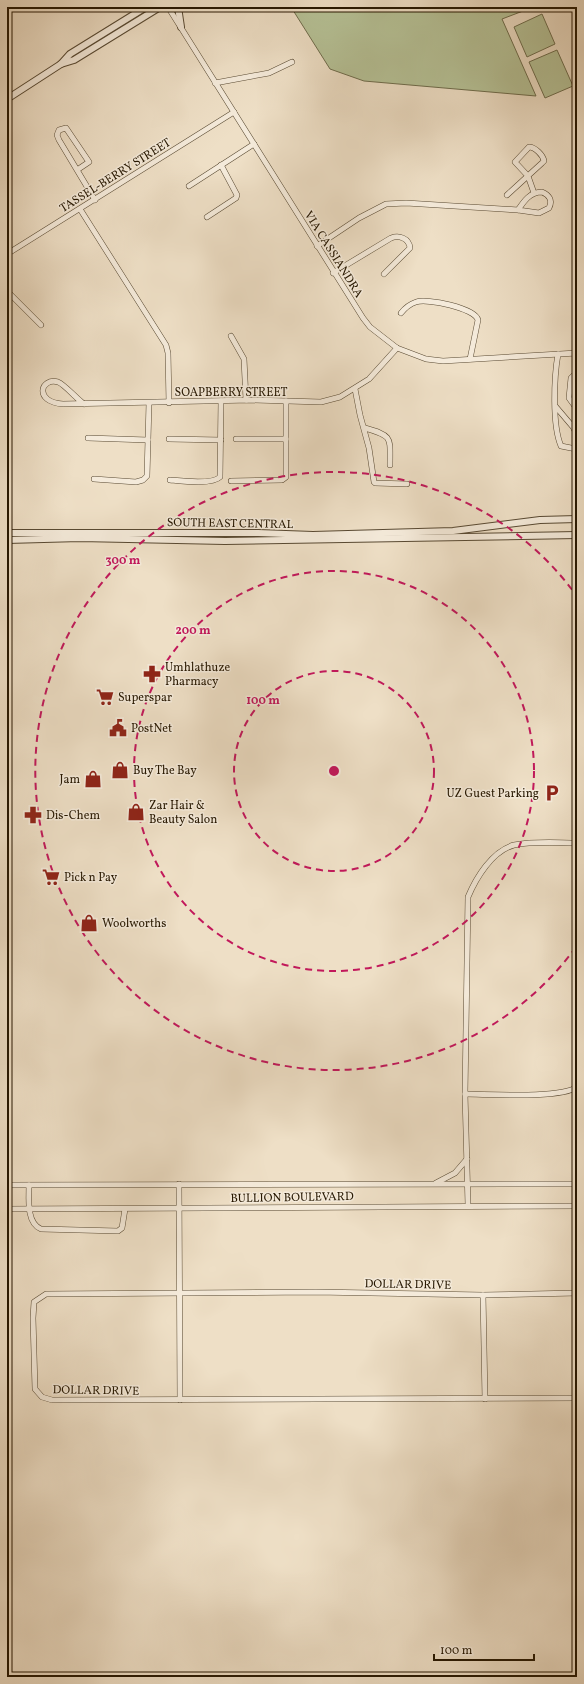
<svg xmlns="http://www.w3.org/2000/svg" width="584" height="1684" font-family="Vollkorn,serif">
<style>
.green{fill:#b6c297;stroke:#6e6c4c}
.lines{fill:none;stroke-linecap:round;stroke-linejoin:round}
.minor-casing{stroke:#584932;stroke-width:6}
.tertiary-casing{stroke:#584932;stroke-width:8}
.minor{stroke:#f4eada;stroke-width:5}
.tertiary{stroke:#f4eada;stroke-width:6}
.ring{fill:none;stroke:#c2185b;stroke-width:2;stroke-dasharray:7 5}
.labels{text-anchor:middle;stroke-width:3;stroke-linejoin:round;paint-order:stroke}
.street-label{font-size:12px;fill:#261701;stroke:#f4eada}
.poi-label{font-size:12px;fill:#261701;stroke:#f4eada;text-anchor:start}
.centre{fill:#c2185b;stroke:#f4eada;stroke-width:2}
.ring-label{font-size:12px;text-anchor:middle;font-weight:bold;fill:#c2185b;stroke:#f4eada;stroke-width:3;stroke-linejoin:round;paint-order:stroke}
</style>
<rect width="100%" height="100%" fill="#eedfc6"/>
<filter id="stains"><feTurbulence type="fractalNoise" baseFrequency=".005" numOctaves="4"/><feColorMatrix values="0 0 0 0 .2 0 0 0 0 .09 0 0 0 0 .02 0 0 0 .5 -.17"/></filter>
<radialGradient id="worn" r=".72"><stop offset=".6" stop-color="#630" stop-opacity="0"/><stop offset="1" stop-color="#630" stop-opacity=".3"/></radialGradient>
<g class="green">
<path d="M291 7H521L523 11 502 19 536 96 364 81 330 69Z"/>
<path d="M542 14 555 44 527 57 514 27Z"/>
<path d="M557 50 573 86 545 98 529 62Z"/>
</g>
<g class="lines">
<g class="minor-casing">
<g id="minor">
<path d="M168 7 363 318 370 327 397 348 426 359 443 361 577 353"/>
<path d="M215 83 269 73 292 62"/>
<path d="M77 170 89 162 66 128 59 130 57 135 59 140 95 200"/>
<path d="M189 186 254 144"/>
<path d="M507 195 542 163 544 161C543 155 535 147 529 147L515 162 528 176 534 193"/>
<path d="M80 209 166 345 168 353 169 403"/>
<path d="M207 217 236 198 237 195 221 165"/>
<path d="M317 246 359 218 386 204 406 203 518 210 539 213 549 208C553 200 549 195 542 192 530 192 524 201 518 210"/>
<path d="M7 254 234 112"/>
<path d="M333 273 391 238C399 235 409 238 410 248L384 274"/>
<path d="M7 291 41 325"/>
<path d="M401 313C405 308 410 304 416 302 427 298 475 308 478 320L470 359"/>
<path d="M231 336 244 359 246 400"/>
<path d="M558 354C554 377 552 425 561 446L576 449 577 440"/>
<path d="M577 372 571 378 569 398 577 409"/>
<path d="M355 389 360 415 369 448 374 482 375 483 407 484"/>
<path d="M84 404C77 399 64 384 58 382 41 377 33 402 63 404L251 400 321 402 340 397 369 379 397 348"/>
<path d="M556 407 573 427 577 435"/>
<path d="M365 428C393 436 390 437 390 465"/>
<path d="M88 438 148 440"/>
<path d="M169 439 221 440"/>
<path d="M236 439H286"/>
<path d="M94 479 136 482 143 480 147 476 149 403"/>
<path d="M170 480C181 481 212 485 220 477L221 401"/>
<path d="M231 481 282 480 286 477V401"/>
<path d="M465 1094C488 1094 560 1099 577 1087"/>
<path d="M436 1183 455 1173 467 1159"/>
<path d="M179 1184 180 1400"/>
<path d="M7 1185 577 1184"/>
<path d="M29 1185C29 1198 26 1223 41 1229L118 1231 122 1228 125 1209"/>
<path d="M468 1205 465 1094 468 897C476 878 492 851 514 845 534 841 557 843 577 843"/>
<path d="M7 1209 577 1206"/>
<path d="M577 1293 483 1295 316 1292 46 1294 34 1302 33 1318 35 1389 42 1397 52 1400 577 1398"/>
<path d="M483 1295 485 1399"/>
</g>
</g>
<g class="tertiary-casing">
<g id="tertiary">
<path d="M178 7 181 27"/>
<path d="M61 64 74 60 160 7"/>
<path d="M7 99 61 64 70 54 146 7"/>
<path d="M7 533H258L313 535 453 531 540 520 577 519"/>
<path d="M7 540 80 538 225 541 577 535"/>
</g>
</g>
<use href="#minor" class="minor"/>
<use href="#tertiary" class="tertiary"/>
</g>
<g class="ring">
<circle cx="334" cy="771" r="100"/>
<circle cx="334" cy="771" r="200"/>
<path d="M576 947A299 299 0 1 1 576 595"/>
</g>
<defs>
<g id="pharmacy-bare" transform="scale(1.38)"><path d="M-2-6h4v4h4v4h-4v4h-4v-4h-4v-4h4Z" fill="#8f2418" stroke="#f4eada" stroke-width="2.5" paint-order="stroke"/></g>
<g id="supermarket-bare" transform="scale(1.38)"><path d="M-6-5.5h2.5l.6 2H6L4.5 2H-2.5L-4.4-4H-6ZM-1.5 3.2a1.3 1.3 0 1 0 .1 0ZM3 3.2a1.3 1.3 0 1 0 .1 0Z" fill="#8f2418" stroke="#f4eada" stroke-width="2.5" paint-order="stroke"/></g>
<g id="civic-bare" transform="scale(1.38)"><path d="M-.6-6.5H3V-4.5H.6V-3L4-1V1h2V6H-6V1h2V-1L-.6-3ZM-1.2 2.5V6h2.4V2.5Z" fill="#8f2418" stroke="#f4eada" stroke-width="2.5" paint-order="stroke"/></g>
<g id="shop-bare" transform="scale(1.38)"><path d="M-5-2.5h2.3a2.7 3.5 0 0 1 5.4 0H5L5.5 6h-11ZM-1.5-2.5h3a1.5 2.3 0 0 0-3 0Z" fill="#8f2418" stroke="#f4eada" stroke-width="2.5" paint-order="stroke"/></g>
<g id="parking-bare" transform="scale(1.38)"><path d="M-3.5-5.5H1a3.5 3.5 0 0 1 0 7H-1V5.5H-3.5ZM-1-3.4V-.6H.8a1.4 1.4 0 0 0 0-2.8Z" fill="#8f2418" stroke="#f4eada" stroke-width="2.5" paint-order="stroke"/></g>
</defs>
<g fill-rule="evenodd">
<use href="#pharmacy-bare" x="152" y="674"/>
<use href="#supermarket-bare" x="105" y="697"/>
<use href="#civic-bare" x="118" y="728"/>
<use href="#shop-bare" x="120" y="770"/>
<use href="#shop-bare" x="93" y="779"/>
<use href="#parking-bare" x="552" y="793"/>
<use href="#shop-bare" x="136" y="812"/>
<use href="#pharmacy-bare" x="33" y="815"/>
<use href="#supermarket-bare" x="51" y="877"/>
<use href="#shop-bare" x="89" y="923"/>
</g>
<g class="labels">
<g class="street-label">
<text transform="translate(115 175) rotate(-32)" y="4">TASSEL-BERRY STREET</text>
<text transform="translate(334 254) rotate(58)" y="4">VIA CASSIANDRA</text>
<text x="231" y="396">SOAPBERRY STREET</text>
<text transform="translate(230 523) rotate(1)" y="4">SOUTH EAST CENTRAL</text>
<text transform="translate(292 1197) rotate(-1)" y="4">BULLION BOULEVARD</text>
<text transform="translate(408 1284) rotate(1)" y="4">DOLLAR DRIVE</text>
<text transform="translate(96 1390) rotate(1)" y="4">DOLLAR DRIVE</text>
</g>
<g class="poi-label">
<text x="165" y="671">Umhlathuze<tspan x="165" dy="14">Pharmacy</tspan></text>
<text x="118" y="701">Superspar</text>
<text x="131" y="732">PostNet</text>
<text x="133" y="774">Buy The Bay</text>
<text x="80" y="783" text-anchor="end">Jam</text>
<text x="539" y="797" text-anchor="end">UZ Guest Parking</text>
<text x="149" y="809">Zar Hair &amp;<tspan x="149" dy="14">Beauty Salon</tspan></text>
<text x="46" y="819">Dis-Chem</text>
<text x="64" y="881">Pick n Pay</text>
<text x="102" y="927">Woolworths</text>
</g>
</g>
<circle cx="334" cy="771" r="6" class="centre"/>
<g class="ring-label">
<text x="123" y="564">300 m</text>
<text x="193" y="634">200 m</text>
<text x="263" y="704">100 m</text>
</g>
<rect width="584" height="1684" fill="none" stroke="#eedfc6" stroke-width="24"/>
<rect x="8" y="8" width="568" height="1668" fill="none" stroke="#261701" stroke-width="2"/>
<rect x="12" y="12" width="560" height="1660" fill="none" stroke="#261701"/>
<path d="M434 1654v6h100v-6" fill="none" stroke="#261701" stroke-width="2"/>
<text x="440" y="1654" font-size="12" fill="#261701" stroke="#f4eada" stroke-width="3" paint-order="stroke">100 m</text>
<rect width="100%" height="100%" filter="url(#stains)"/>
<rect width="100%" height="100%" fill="url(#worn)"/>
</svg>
